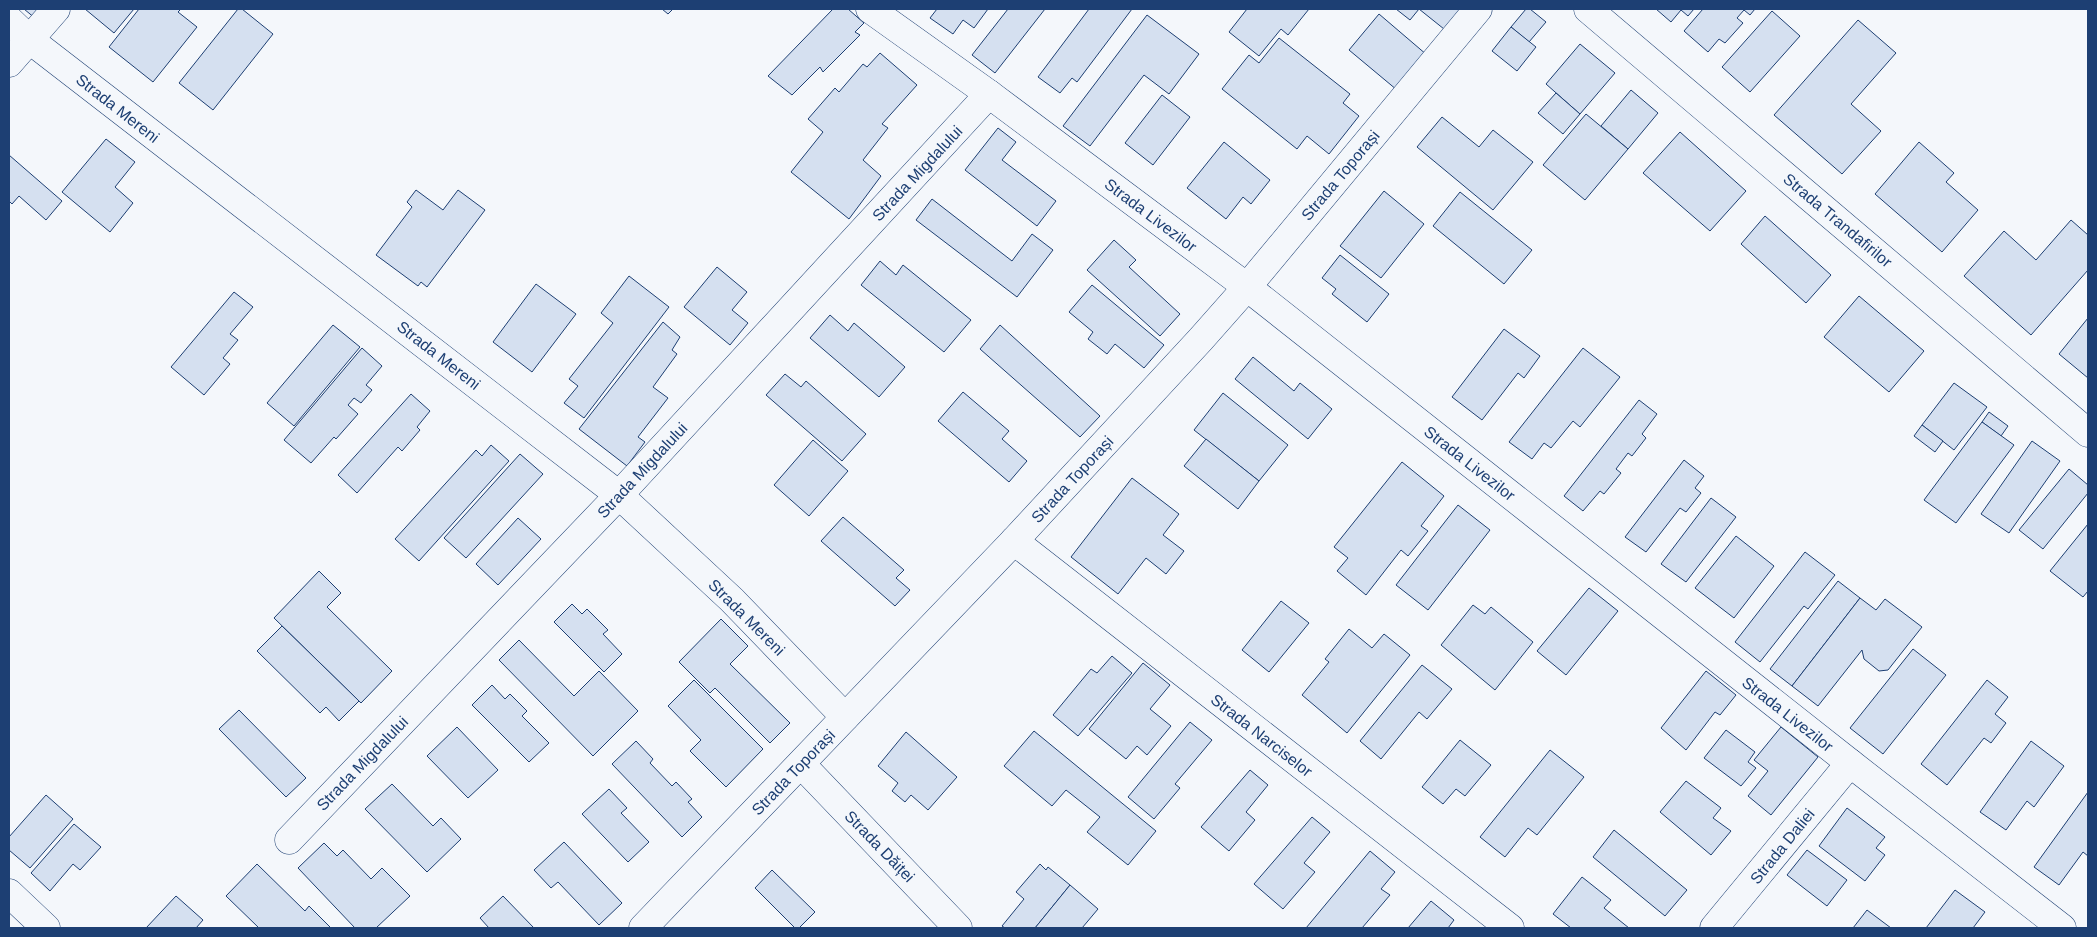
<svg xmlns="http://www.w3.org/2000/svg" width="2097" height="937" font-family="Arial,sans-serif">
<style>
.building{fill:#d5e0f0;stroke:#1d3f73}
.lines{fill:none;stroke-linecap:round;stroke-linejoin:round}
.street-casing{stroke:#1d3f73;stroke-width:29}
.street{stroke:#f4f7fb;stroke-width:28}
.labels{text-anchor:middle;stroke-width:4;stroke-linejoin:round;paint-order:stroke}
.street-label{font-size:16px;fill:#1d3f73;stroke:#f4f7fb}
</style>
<rect width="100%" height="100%" fill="#f4f7fb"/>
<g class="building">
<path d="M24 9H45L36 19Z"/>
<path d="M85 9H134L114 33Z"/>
<path d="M139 9H181L178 12 197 27 153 82 109 47Z"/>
<path d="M238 9H242L273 34 213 110 179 83Z"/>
<path d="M662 9H673L668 14Z"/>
<path d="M833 9H848L864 23 855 32 860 35 823 72 820 67 792 95 768 76Z"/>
<path d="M937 9H988L974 28 963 20 953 34 930 18Z"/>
<path d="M1008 9H1045L995 73 972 55Z"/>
<path d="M1089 9H1132L1077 82 1072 78 1060 93 1038 77Z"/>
<path d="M1247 9H1309L1288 35 1281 29 1259 56 1229 32Z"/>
<path d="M1396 9H1461L1444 29 1419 9 1410 20Z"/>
<path d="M1526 9H1530L1546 22 1529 42 1511 27Z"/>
<path d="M1656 9H1694L1688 16 1681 10 1671 22Z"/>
<path d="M1703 9H1755L1750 15 1744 10 1737 18 1743 23 1725 43 1719 39 1708 52 1684 31Z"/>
<path d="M1772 11 1800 36 1750 92 1722 67Z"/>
<path d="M1379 14 1427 55 1397 90 1349 50Z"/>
<path d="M1147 15 1199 54 1169 94 1144 75 1090 146 1063 126Z"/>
<path d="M1858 20 1896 53 1851 104 1881 131 1842 174 1774 115Z"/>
<path d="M1511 27 1536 47 1517 71 1492 51Z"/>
<path d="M1279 38 1350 94 1343 103 1359 116 1329 154 1307 136 1297 149 1222 89 1249 55 1259 63Z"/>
<path d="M1580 44 1615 73 1580 114 1546 84Z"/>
<path d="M880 53 917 85 882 124 888 128 863 160 881 176 849 219 791 172 823 132 808 119 835 88 839 92 863 64 867 67Z"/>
<path d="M1631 90 1658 113 1628 149 1601 126Z"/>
<path d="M1556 93 1580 114 1563 134 1538 113Z"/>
<path d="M1162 95 1190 117 1153 165 1125 143Z"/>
<path d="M1586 114 1628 149 1585 200 1543 165Z"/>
<path d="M1442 117 1479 147 1493 130 1533 162 1493 210 1417 147Z"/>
<path d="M998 128 1016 142 1002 160 1056 201 1037 226 965 170Z"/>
<path d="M1680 132 1746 191 1710 231 1643 173Z"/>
<path d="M106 139 135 162 115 187 133 203 110 232 62 192Z"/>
<path d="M1224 142 1270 180 1251 204 1243 197 1226 219 1187 188Z"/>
<path d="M1919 142 1954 173 1946 182 1978 210 1942 252 1875 194Z"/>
<path d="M9 155 62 201 46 220 19 196 12 204 9 201Z"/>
<path d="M416 190 443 210 458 190 485 210 427 287 421 282 418 286 376 255 412 207 407 202Z"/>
<path d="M1384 191 1424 224 1381 278 1340 246Z"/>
<path d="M1460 192 1532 250 1504 284 1433 226Z"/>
<path d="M932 199 1012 261 1032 234 1053 250 1017 297 916 220Z"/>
<path d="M1765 216 1831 275 1806 303 1741 244Z"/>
<path d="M2071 220 2088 235V270L2031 335 1964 276 2004 231 2036 260Z"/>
<path d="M1114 240 1136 260 1129 267 1180 314 1160 336 1087 270Z"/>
<path d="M1340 255 1389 294 1367 322 1332 294 1336 289 1322 278Z"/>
<path d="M880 261 896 275 903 265 971 320 944 352 861 285Z"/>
<path d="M717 267 747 292 732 310 748 323 730 345 684 307Z"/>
<path d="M629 276 669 307 584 418 564 403 578 386 569 379 613 323 601 313Z"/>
<path d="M536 284 576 314 532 372 493 342Z"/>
<path d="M1092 285 1164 345 1144 368 1115 344 1107 354 1088 339 1093 332 1069 312Z"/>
<path d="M234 292 253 307 230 334 238 340 223 358 230 364 204 395 171 367Z"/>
<path d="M1859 296 1924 351 1889 392 1824 337Z"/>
<path d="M830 315 848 331 854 323 905 367 879 397 810 338Z"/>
<path d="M2088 318V378L2059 354Z"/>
<path d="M663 322 680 337 672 350 677 354 653 387 668 398 638 437 645 442 627 466 579 429Z"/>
<path d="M333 325 360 347 294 426 267 403Z"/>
<path d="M1000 325 1100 416 1080 437 980 349Z"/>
<path d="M1504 329 1540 356 1524 378 1518 373 1482 420 1452 397Z"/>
<path d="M362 348 382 366 366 385 372 390 361 403 354 398 348 405 358 414 336 439 334 437 311 463 284 440Z"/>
<path d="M1583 348 1620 377 1580 427 1573 421 1551 448 1544 443 1532 459 1509 442Z"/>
<path d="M1253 357 1294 391 1300 383 1332 409 1308 439 1235 379Z"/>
<path d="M785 374 801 387 806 381 866 434 842 461 766 395Z"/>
<path d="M1954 383 1987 407 1954 450 1922 425Z"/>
<path d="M963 392 1009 431 1002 439 1027 461 1009 482 938 421Z"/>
<path d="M1223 393 1288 445 1259 481 1194 430Z"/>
<path d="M411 394 430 411 417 427 420 430 402 451 398 447 357 493 338 475Z"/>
<path d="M1639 400 1657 414 1642 434 1646 438 1632 456 1628 453 1616 469 1621 473 1604 494 1600 491 1583 511 1564 496Z"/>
<path d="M1989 412 2008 426 2001 436 1982 422Z"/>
<path d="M1982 422 2014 445 1956 523 1924 500Z"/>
<path d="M1922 425 1943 441 1935 452 1914 436Z"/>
<path d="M1206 439 1259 481 1238 509 1184 466Z"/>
<path d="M813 440 848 471 809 516 774 485Z"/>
<path d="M2032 441 2060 461 2009 533 1981 514Z"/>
<path d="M491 445 509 461 419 561 395 539 476 450 482 456Z"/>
<path d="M520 454 543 474 466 558 444 538Z"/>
<path d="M1684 460 1704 476 1695 488 1701 493 1686 512 1680 508 1646 552 1625 537Z"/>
<path d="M1402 462 1444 496 1421 526 1428 531 1408 556 1401 550 1366 595 1337 571 1348 558 1334 547Z"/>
<path d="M2069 469 2088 485V493L2043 549 2019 530Z"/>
<path d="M1132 478 1179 514 1163 535 1184 551 1166 574 1146 558 1118 594 1071 557Z"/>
<path d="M1711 498 1736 517 1686 582 1661 564Z"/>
<path d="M1458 505 1490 530 1428 610 1396 585Z"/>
<path d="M843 517 904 570 896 578 910 590 895 606 821 541Z"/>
<path d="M518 518 541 539 498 585 476 564Z"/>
<path d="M2088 524V591L2083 597 2050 571Z"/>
<path d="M1736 536 1774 566 1734 618 1695 588Z"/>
<path d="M1805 552 1835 575 1808 609 1804 606 1760 662 1735 642Z"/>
<path d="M319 571 341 593 327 607 392 671 361 703 274 618Z"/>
<path d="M1838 581 1860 598 1792 686 1770 669Z"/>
<path d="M1589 588 1618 611 1566 675 1537 651Z"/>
<path d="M1860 598 1876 610 1885 599 1922 627 1888 670 1879 671 1864 659 1862 650 1818 706 1792 686Z"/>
<path d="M1281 601 1309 623 1269 672 1242 650Z"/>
<path d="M572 604 582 614 587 609 608 630 603 634 622 654 604 672 554 622Z"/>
<path d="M1473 605 1485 614 1491 607 1533 642 1495 690 1441 645Z"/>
<path d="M721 619 748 646 730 664 790 723 770 743 715 688 710 693 679 662Z"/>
<path d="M282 626 359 701 339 721 326 707 320 713 257 651Z"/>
<path d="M1349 629 1372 648 1384 634 1410 655 1347 733 1302 695 1329 662 1325 659Z"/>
<path d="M519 640 574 696 599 671 638 711 593 756 499 660Z"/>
<path d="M1913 649 1946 675 1883 754 1850 728Z"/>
<path d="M1112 656 1132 673 1078 736 1053 715 1091 669 1097 673Z"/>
<path d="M1143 663 1170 685 1150 709 1171 726 1147 755 1137 746 1126 759 1089 729Z"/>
<path d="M1422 665 1452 689 1427 719 1419 712 1381 759 1360 741Z"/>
<path d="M1706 671 1736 695 1720 715 1715 712 1686 750 1661 728Z"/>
<path d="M694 680 763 749 726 787 690 751 701 740 668 706Z"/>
<path d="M1987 680 2008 697 1995 714 2006 723 1991 743 1984 738 1947 785 1921 764Z"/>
<path d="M492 685 505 699 510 694 527 711 522 716 549 743 529 762 472 705Z"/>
<path d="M239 710 306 778 286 797 219 729Z"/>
<path d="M1190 722 1212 740 1175 784 1180 788 1154 819 1128 797Z"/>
<path d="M457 727 498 770 468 798 427 756Z"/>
<path d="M1781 727 1818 757 1771 815 1748 796 1768 771 1754 760Z"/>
<path d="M1726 730 1755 752 1748 762 1756 768 1741 786 1704 758Z"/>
<path d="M1034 731 1156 831 1128 865 1087 832 1100 817 1066 790 1052 806 1004 766Z"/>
<path d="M906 732 957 777 928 810 911 795 905 802 892 791 898 783 878 766Z"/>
<path d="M1460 740 1491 765 1465 796 1456 789 1443 804 1422 787Z"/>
<path d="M636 741 653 759 650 763 672 786 676 782 692 799 688 802 702 817 682 837 612 764Z"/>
<path d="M2031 741 2064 766 2034 807 2027 801 2006 830 1980 812Z"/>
<path d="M1550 750 1584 777 1537 835 1528 828 1505 857 1480 837Z"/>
<path d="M1250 770 1268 785 1246 812 1255 820 1229 851 1201 827Z"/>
<path d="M1686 781 1721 808 1713 818 1731 831 1711 855 1660 812Z"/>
<path d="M392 784 433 826 441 818 461 839 427 872 365 809Z"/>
<path d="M609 789 627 808 621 813 649 842 628 862 582 814Z"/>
<path d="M2088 792V856L2083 852 2059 885 2034 867Z"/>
<path d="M46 795 73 819 30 868 9 850V837Z"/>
<path d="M1847 808 1885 837 1876 848 1885 855 1865 881 1819 846Z"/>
<path d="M1312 817 1330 832 1304 863 1315 872 1283 909 1254 884Z"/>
<path d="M74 824 101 847 80 870 73 864 50 891 31 873Z"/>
<path d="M1614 830 1687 890 1665 916 1593 857Z"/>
<path d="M564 842 622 903 599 925 558 882 551 888 534 870Z"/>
<path d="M324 843 337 856 343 850 371 879 382 868 410 896 376 928H355L298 868Z"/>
<path d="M1807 850 1847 880 1827 906 1787 875Z"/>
<path d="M1370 851 1395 872 1381 889 1390 895 1362 928H1306Z"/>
<path d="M257 864 305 911 309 906 331 928H259L226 896Z"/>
<path d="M1040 864 1046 870 1048 867 1070 885 1035 928H1005L1002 926 1024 899 1016 892Z"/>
<path d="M772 870 815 912 799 928H795L755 888Z"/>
<path d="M1582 877 1611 900 1604 908 1629 928H1571L1553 914Z"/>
<path d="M1070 885 1098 909 1082 928H1035Z"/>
<path d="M1955 890 1985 912 1973 928H1926Z"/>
<path d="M176 896 203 920 196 928H146Z"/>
<path d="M503 896 534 928H489L480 918Z"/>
<path d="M1431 901 1454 920 1448 928H1408Z"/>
<path d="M1867 910 1891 928H1853Z"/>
</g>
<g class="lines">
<g class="street-casing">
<g id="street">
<path d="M870 9 989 94 1247 287 1850 763 2062 928"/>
<path d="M1588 9 2088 433"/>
<path d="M9 20 30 40 619 495 732 600 845 717"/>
<path d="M9 63 56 9"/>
<path d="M1014 541 1510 928"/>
<path d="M801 764 958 928"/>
<path d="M289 840 619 495 989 94"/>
<path d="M9 893 46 928"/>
<path d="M643 928 1014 541 1201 339 1247 287 1478 9"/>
<path d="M1714 928 1850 763"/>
</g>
</g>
<use href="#street" class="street"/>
</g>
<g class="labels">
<g class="street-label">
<text transform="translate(118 108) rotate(38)" y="6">Strada Mereni</text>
<text transform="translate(917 173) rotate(-47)" y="6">Strada Migdalului</text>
<text transform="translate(1340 175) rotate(-50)" y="6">Strada Toporași</text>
<text transform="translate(1151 215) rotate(37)" y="6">Strada Livezilor</text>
<text transform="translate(1838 220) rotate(40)" y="6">Strada Trandafirilor</text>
<text transform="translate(439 355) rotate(38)" y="6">Strada Mereni</text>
<text transform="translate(1470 463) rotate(38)" y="6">Strada Livezilor</text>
<text transform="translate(642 470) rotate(-47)" y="6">Strada Migdalului</text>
<text transform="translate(1072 479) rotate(-47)" y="6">Strada Toporași</text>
<text transform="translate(747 617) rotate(45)" y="6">Strada Mereni</text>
<text transform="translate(1788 714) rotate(38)" y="6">Strada Livezilor</text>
<text transform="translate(1262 735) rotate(38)" y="6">Strada Narciselor</text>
<text transform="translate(362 763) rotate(-46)" y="6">Strada Migdalului</text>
<text transform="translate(793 772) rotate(-46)" y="6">Strada Toporași</text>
<text transform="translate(880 846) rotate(46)" y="6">Strada Dăiței</text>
<text transform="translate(1782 846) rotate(-51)" y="6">Strada Daliei</text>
</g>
</g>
<rect width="2097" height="937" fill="none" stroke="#1d3f73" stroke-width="20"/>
</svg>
